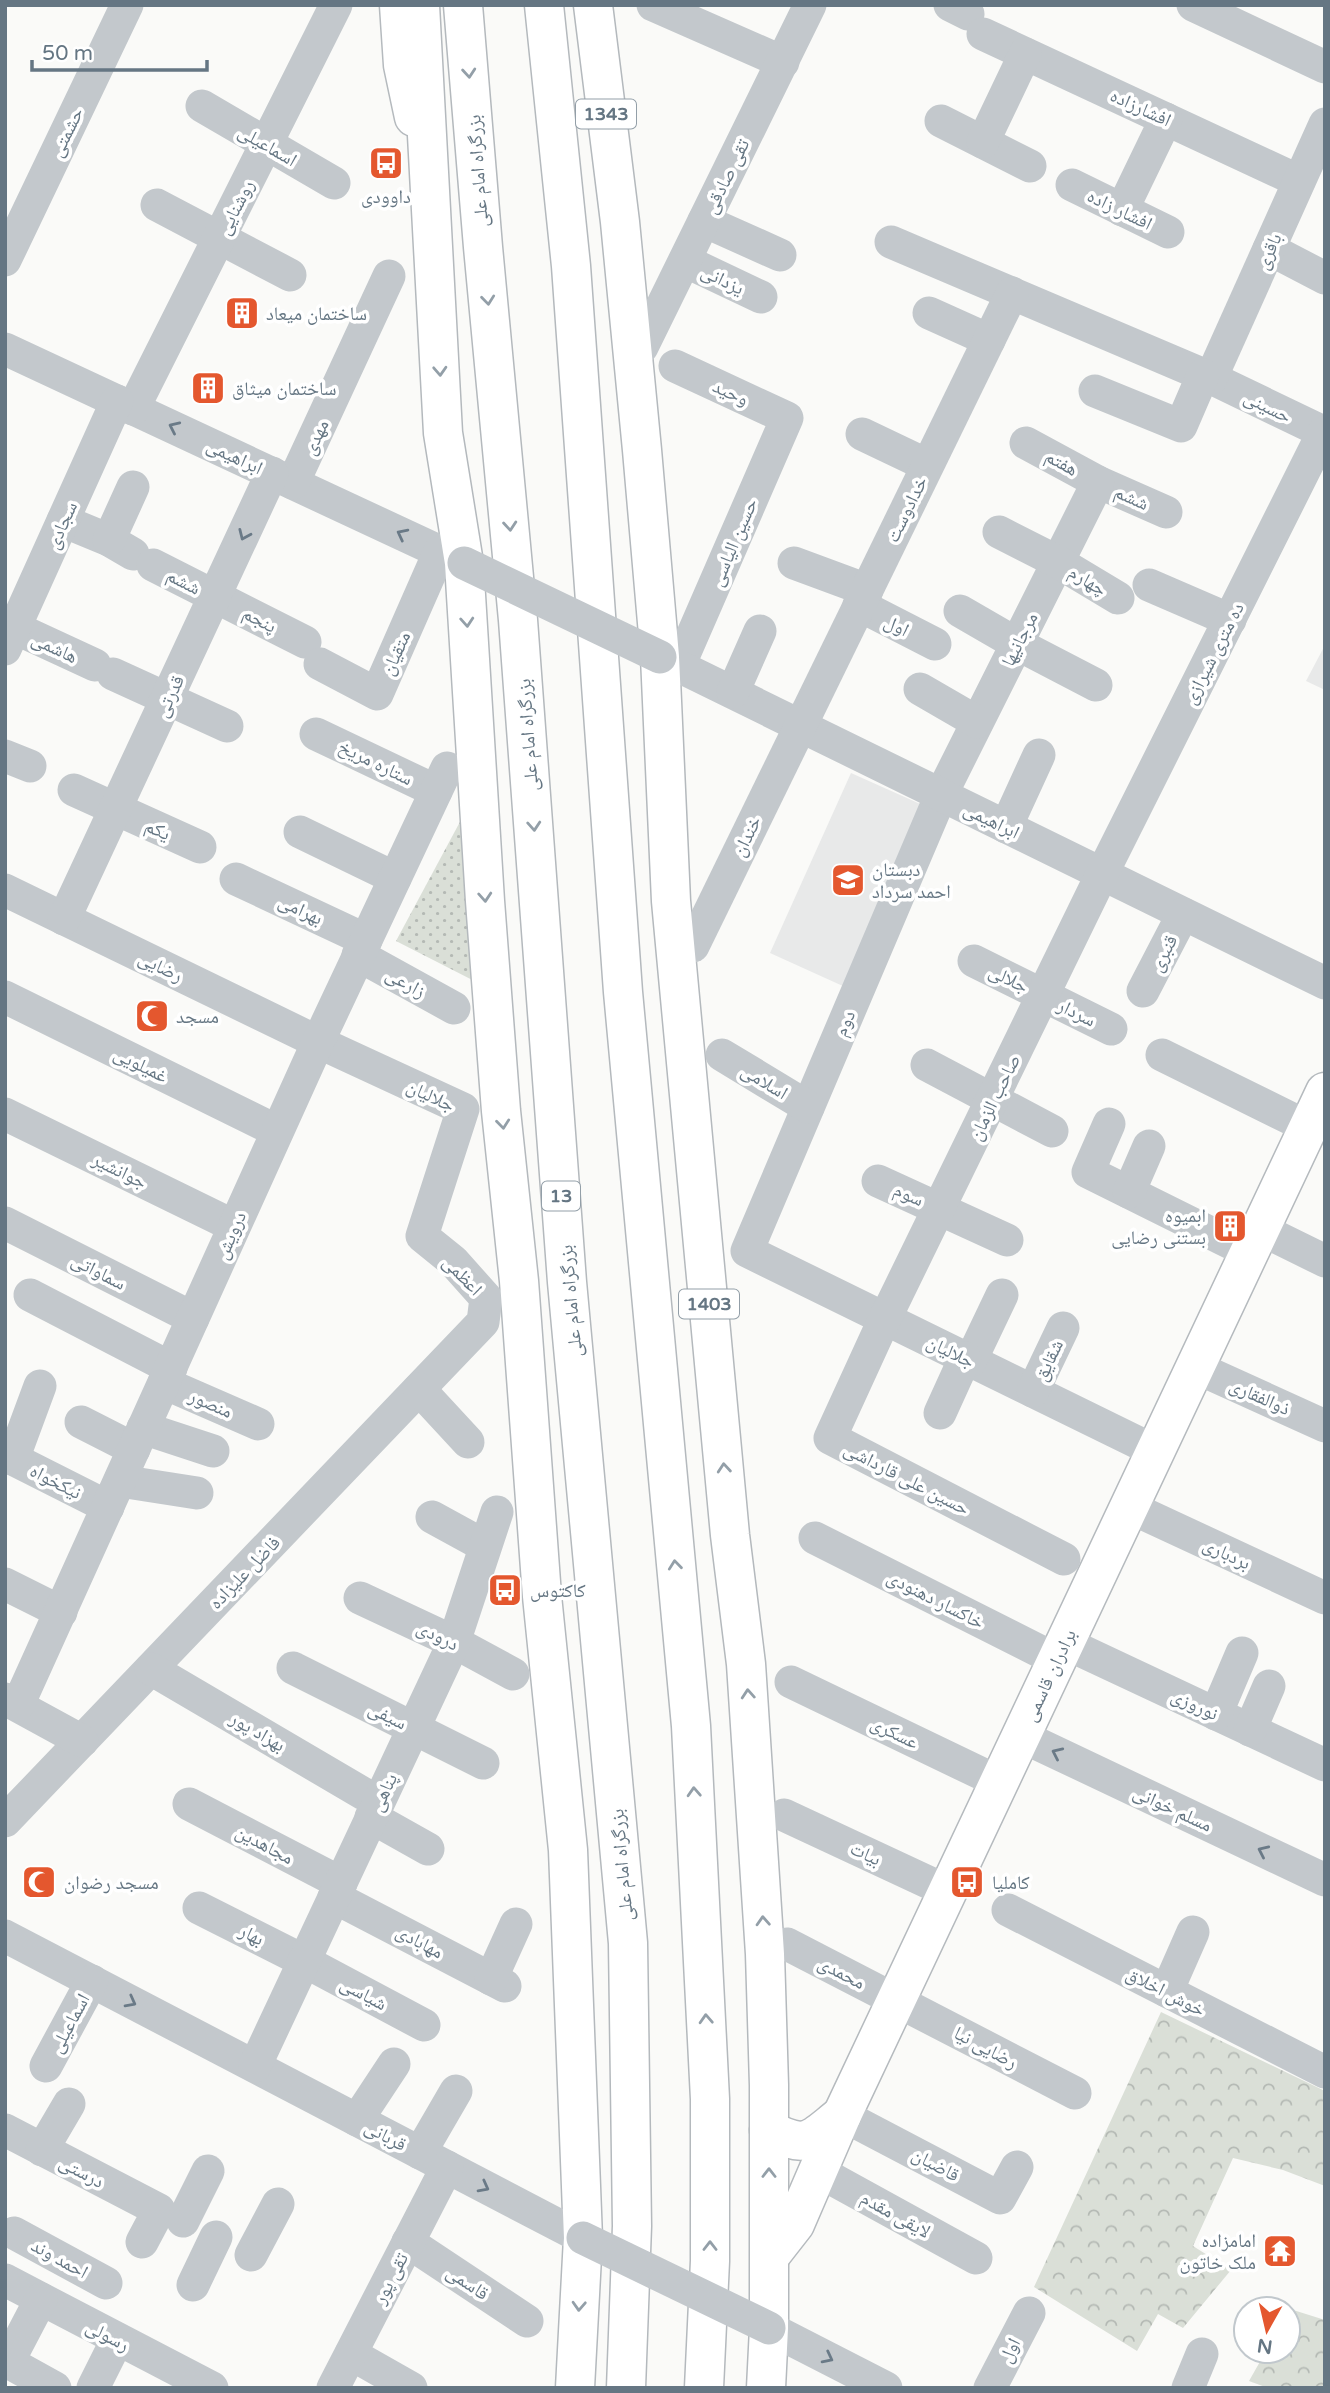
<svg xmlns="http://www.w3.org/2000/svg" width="1330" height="2393" font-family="'Varela Round','Noto Naskh Arabic',sans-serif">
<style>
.built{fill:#e8e9e9}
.grass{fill:url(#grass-dots)}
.forest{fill:url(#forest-crowns)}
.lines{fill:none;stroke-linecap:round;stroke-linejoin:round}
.major-casing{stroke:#b5babe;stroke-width:41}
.highway-casing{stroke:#b4b9bd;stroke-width:41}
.minor{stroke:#c3c8cc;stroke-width:33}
.major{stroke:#fff;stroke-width:38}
.highway{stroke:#fff;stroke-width:38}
.minor-bridge{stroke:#c3c8cc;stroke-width:33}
.oneway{stroke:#939fa8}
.oneway2{stroke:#6a7a87}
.labels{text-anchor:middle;stroke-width:7;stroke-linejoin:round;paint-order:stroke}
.shield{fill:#fff;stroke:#939fa8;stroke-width:2}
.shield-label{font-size:18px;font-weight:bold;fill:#657683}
.street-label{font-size:19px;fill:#657683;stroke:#fff}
.poi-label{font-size:19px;fill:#657683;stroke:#fff;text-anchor:start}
</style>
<defs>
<pattern id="grass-dots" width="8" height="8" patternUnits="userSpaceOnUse" patternTransform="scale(1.75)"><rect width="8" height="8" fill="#dadfd7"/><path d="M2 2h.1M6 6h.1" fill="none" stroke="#b4b9b4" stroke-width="1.8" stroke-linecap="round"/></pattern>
<pattern id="forest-crowns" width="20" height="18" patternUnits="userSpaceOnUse" patternTransform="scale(1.75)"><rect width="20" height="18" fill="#dadfd7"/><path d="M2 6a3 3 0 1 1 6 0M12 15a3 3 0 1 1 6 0" fill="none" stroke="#b4b9b4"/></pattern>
</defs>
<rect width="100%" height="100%" fill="#fafaf8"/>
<g class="built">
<path d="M1325 645V690L1306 681Z"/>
<path d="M851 773 927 807 845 987 770 953Z"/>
</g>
<path class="grass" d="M476 792 490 989 396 941Z"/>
<g class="forest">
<path d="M1161 2012 1325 2091V2186L1283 2170 1233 2158 1193 2246 1231 2270 1183 2328 1158 2314 1137 2351 1034 2287Z"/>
<path d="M1290 2309 1325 2320V2388H1268L1249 2381 1266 2351H1288V2313Z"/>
</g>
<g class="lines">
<g class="major-casing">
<g id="major">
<path d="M399 5 403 65 414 117"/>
<path d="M769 2130C808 2150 810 2140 842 2115"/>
<path d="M770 2256 795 2224 842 2115 1325 1092"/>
</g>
</g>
<g class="highway-casing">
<g id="highway">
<path d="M420 5 443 433 464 563 485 901 501 1111 519 1281 542 1596 568 1850 583 2238 575 2388"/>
<path d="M463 5 483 247 518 620 567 1282 628 1943 632 2226 626 2388"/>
<path d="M544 5 571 266 623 992 691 1726 710 2099V2261L704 2388"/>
<path d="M593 5 620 222 642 450 660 657 671 901 730 1535 746 1664 765 1954 769 2085V2328L766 2388"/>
</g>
</g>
<g class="minor">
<path d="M653 5 783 62"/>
<path d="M950 5 968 14"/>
<path d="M1193 5 1325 67"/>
<path d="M983 34 1299 181"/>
<path d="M202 106 334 183"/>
<path d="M941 121 1030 166"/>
<path d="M983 142 1025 54"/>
<path d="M1072 185 1168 232"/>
<path d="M157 205 290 275"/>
<path d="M1122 210 1166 119"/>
<path d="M704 221 780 255"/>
<path d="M891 242 1211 378 1325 433"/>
<path d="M1269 249 1325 278"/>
<path d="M5 260 127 5"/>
<path d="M685 261 761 297"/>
<path d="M929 313 989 340"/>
<path d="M642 347 810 5"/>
<path d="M5 349 464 563"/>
<path d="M675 366 787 418 679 666"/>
<path d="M1211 378 1325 124"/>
<path d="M1095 391 1181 426 1203 375"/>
<path d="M133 409 336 5"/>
<path d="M862 434 927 465"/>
<path d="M1026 443 1098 482 1166 512"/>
<path d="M1098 482 941 795 747 1251 1155 1451"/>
<path d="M293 483 389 276"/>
<path d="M63 521 109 540 133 554"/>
<path d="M999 532 1058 562 1118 598"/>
<path d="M109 540 133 487"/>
<path d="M794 563 867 590"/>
<path d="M153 565 305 642"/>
<path d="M1149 585 1230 620"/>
<path d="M859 605 935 644"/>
<path d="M960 611 1017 644 1096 685"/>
<path d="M15 628 95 665"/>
<path d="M5 649 117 401"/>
<path d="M660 657 1325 983"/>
<path d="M320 664 377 694 439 553"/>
<path d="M113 674 227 726"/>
<path d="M920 689 977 722"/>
<path d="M733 692 760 631"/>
<path d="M316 734 436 791"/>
<path d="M5 756 30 766"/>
<path d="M74 790 200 847"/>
<path d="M1006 827 1039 755"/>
<path d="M300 832 395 878"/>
<path d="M236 879 366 940"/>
<path d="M5 890 318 1042 463 1109 422 1236 453 1261 486 1298 483 1322 5 1821"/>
<path d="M64 919 272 473"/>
<path d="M693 946 1012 293"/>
<path d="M358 955 454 1008"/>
<path d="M974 961 1111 1029"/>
<path d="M1143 991 1183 914"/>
<path d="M5 997 277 1131"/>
<path d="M722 1055 808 1107"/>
<path d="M1162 1055 1308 1127"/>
<path d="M927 1065 1052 1131"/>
<path d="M5 1114 234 1226"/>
<path d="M1109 1124 1088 1172 1249 1252"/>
<path d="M878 1181 1007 1240"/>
<path d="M1129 1192 1149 1146"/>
<path d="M5 1223 193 1318"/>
<path d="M1260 1229 1325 1261"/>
<path d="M30 1295 171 1368"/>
<path d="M971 1360 1002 1295"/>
<path d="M1195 1367 1325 1426"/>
<path d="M164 1383 258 1424"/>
<path d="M419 1389 468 1442"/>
<path d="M1033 1391 1063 1328"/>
<path d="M940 1413 965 1358"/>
<path d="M81 1422 134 1449"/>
<path d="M143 1428 213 1451"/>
<path d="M5 1455 108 1507"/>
<path d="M13 1459 40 1386"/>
<path d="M120 1481 197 1493"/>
<path d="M1129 1507 1325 1598"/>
<path d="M432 1517 485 1546"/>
<path d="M815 1538 1057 1660"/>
<path d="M1064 1559 830 1438 879 1331 1102 874 1323 433"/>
<path d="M5 1584 61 1612"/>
<path d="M360 1598 454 1642 513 1674"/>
<path d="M1065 1643 1325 1765"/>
<path d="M293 1668 483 1763"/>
<path d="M151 1669 364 1794"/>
<path d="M791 1682 999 1782"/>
<path d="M5 1699 82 1741"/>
<path d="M18 1705 318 1042 447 768"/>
<path d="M1216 1714 1242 1653"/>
<path d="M1250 1730 1269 1686"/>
<path d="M1021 1736 1325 1880"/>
<path d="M189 1804 341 1883"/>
<path d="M784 1815 947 1891"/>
<path d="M371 1817 428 1849"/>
<path d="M334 1897 505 1986"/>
<path d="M199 1908 304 1961 424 2025"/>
<path d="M1008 1910 1325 2072"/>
<path d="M5 1936 583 2238"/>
<path d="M787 1944 1075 2093"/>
<path d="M491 1979 516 1924"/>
<path d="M1167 1991 1193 1932"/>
<path d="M46 2066 92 1981"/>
<path d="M255 2066 454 1642 497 1512"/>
<path d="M842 2115 1000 2198 1017 2167"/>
<path d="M357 2120 394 2064"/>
<path d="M5 2130 159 2210 142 2242"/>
<path d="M42 2150 69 2104"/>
<path d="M420 2153 456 2091"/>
<path d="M816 2170 976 2258"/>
<path d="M183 2221 208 2171"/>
<path d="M14 2233 106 2283"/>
<path d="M408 2242 527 2321"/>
<path d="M251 2255 278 2204"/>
<path d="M5 2280 212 2388"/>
<path d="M193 2285 216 2237"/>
<path d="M41 2299 8 2362 55 2388"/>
<path d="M769 2328 886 2388"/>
<path d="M351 2354 411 2388"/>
<path d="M93 2388 117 2340"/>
<path d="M333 2388 447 2167"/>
<path d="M990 2388 1029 2313"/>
<path d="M1188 2388 1202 2354"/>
</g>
<use href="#major" class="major"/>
<use href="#highway" class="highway"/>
<g class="minor-bridge">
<path d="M464 563 660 657"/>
<path d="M583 2238 769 2328"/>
</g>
</g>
<defs><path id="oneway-chevron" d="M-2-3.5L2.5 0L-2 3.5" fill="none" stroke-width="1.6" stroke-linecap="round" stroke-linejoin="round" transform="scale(1.75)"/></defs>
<g class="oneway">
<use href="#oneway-chevron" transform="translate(469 73) rotate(85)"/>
<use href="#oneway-chevron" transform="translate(488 300) rotate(84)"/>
<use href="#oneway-chevron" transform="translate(440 371) rotate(87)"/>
<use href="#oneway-chevron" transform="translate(510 526) rotate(85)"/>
<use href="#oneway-chevron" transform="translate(467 622) rotate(86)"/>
<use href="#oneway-chevron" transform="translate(534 826) rotate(86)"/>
<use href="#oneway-chevron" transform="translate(485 897) rotate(86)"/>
<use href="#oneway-chevron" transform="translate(503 1124) rotate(84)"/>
<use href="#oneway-chevron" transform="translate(724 1468) rotate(-95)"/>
<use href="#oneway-chevron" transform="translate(675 1565) rotate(-96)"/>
<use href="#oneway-chevron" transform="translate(748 1694) rotate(-94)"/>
<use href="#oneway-chevron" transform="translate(694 1792) rotate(-93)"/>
<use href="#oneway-chevron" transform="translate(763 1921) rotate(-93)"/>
<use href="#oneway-chevron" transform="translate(706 2019) rotate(-93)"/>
<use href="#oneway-chevron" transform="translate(769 2173) rotate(-90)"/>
<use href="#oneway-chevron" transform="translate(710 2246) rotate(-90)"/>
<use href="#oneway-chevron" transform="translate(579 2306) rotate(93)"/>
</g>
<g class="oneway2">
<use href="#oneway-chevron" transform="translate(174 427) rotate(-155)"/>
<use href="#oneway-chevron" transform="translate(402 534) rotate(-153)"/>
<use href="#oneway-chevron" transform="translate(244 535) rotate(114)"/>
<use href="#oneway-chevron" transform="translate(1057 1753) rotate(-155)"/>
<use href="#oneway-chevron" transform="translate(1263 1851) rotate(-155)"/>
<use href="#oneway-chevron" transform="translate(131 2002) rotate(28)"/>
<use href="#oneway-chevron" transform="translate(484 2187) rotate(28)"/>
<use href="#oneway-chevron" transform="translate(828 2358) rotate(27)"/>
</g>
<defs>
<g id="bus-square" transform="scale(1.75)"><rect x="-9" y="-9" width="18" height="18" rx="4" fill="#e4572e" stroke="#fff"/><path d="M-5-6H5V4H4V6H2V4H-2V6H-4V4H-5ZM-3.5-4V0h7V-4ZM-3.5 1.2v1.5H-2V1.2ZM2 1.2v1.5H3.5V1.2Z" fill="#fff"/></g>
<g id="building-square" transform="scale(1.75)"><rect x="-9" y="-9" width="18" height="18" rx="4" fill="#e4572e" stroke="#fff"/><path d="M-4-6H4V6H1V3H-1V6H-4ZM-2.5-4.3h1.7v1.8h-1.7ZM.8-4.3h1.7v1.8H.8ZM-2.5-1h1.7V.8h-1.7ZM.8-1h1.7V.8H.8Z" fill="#fff"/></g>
<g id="school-square" transform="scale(1.75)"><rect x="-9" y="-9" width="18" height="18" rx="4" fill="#e4572e" stroke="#fff"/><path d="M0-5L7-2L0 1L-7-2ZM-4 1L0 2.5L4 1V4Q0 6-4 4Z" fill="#fff"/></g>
<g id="mosque-square" transform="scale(1.75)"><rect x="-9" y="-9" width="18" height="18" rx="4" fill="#e4572e" stroke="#fff"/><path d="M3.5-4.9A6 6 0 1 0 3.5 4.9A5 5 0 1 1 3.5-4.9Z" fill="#fff"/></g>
<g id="temple-square" transform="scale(1.75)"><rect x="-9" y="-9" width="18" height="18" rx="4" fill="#e4572e" stroke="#fff"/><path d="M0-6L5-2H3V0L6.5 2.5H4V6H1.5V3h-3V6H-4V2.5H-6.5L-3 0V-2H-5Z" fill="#fff"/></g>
</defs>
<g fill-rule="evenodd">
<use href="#bus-square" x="386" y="163"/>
<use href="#building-square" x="242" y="313"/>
<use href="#building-square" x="208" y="388"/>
<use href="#school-square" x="848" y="880"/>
<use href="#mosque-square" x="152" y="1016"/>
<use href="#building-square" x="1230" y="1226"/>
<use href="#bus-square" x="505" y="1590"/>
<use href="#mosque-square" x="39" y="1882"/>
<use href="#bus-square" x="967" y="1882"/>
<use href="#temple-square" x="1280" y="2251"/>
</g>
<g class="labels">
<g class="shield">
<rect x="576" y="99.5" width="60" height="29" rx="5"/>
<rect x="542" y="1181.5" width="38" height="29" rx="5"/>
<rect x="679" y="1289.5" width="60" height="29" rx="5"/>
</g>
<g class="shield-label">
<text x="606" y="120">1343</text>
<text x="561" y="1202">13</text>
<text x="709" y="1310">1403</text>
</g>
<g class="street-label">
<text transform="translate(1141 107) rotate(25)" y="7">افشارزاده</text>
<text transform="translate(66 132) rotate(-64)" y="7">حشمتی</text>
<text transform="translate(268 145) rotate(30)" y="7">اسماعیلی</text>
<text transform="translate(477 171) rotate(-94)" y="7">بزرگراه امام علی</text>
<text transform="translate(726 176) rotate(-64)" y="7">تقی صادقی</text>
<text transform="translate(235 207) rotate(-63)" y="7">روشنایی</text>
<text transform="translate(1120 209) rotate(26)" y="7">افشار زاده</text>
<text transform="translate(1268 251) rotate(-66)" y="7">باقری</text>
<text transform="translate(723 279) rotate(26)" y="7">یزدانی</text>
<text transform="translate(731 392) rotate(25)" y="7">وحید</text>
<text transform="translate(1268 406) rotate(26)" y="7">حسینی</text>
<text transform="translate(315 437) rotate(-65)" y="7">مهدی</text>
<text transform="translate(235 456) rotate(25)" y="7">ابراهیمی</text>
<text transform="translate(1062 462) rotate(29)" y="7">هفتم</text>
<text transform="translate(1132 497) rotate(24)" y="7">ششم</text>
<text transform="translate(906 509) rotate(-64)" y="7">خدادوست</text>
<text transform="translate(61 525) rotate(-66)" y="7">سجادی</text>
<text transform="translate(733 542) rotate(-67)" y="7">حسین الیاسی</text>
<text transform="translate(1088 580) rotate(31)" y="7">چهارم</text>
<text transform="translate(184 581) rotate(27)" y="7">ششم</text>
<text transform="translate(260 619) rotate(27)" y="7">پنجم</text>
<text transform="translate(897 625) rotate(27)" y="7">اول</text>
<text transform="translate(1019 639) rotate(-63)" y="7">مرجانیها</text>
<text transform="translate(55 647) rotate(25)" y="7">هاشمی</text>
<text transform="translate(395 653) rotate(-66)" y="7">متقیان</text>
<text transform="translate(1213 653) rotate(-63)" y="7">ده متری شیرازی</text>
<text transform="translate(169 696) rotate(-65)" y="7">قدرتی</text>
<text transform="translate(527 735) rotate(-94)" y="7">بزرگراه امام علی</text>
<text transform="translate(376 762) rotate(26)" y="7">ستاره مریخ</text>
<text transform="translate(992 820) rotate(26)" y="7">ابراهیمی</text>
<text transform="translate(158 829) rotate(24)" y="7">یکم</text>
<text transform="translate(746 836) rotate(-64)" y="7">خندان</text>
<text transform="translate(301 909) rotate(25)" y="7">بهرامی</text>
<text transform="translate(1163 953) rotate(-63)" y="7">قنبری</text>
<text transform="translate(161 966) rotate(26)" y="7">رضایی</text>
<text transform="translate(1009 978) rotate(26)" y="7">جلالی</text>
<text transform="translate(406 982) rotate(29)" y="7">زارعی</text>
<text transform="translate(1077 1012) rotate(26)" y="7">سردار</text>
<text transform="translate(844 1023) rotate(-67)" y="7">دوم</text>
<text transform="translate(141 1064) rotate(26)" y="7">غمیلویی</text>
<text transform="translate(765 1081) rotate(31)" y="7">اسلامی</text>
<text transform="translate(431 1095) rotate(25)" y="7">جلالیان</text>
<text transform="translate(994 1097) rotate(-64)" y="7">صاحب الزمان</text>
<text transform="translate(120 1170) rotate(26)" y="7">جوانشیر</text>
<text transform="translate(909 1194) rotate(24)" y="7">سوم</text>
<text transform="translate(230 1235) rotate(-66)" y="7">درویش</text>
<text transform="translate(99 1271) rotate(27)" y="7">سماواتی</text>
<text transform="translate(463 1275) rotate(46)" y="7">اعظمی</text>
<text transform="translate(570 1301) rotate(-95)" y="7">بزرگراه امام علی</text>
<text transform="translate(951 1351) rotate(26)" y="7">جلالیان</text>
<text transform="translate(1048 1360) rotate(-65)" y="7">شقایق</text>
<text transform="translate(1260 1396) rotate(24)" y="7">ذوالفقاری</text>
<text transform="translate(211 1403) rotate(23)" y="7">منصور</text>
<text transform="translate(907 1478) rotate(27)" y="7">حسین علی قارداشی</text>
<text transform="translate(56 1481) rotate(27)" y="7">نیکخواه</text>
<text transform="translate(1227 1553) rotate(25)" y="7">بردباری</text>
<text transform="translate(244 1572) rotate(-46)" y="7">فاضل علیزاده</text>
<text transform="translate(936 1599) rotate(27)" y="7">خاکسار دهنودی</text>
<text transform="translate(438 1635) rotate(26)" y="7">درودی</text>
<text transform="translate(1049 1675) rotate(-65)" y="7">برادران قاسمی</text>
<text transform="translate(1195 1704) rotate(25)" y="7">نوروزی</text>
<text transform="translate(388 1715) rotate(26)" y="7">سیفی</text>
<text transform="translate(258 1731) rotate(30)" y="7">بهزاد پور</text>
<text transform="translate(895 1732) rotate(26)" y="7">عسکری</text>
<text transform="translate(383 1792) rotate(-65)" y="7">پناهی</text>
<text transform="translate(1173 1808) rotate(25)" y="7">مسلم خوانی</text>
<text transform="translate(265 1844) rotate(28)" y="7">مجاهدین</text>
<text transform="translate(866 1853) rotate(25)" y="7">بیات</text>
<text transform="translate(621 1865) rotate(-95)" y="7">بزرگراه امام علی</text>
<text transform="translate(252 1934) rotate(27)" y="7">بهار</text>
<text transform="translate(420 1941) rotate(28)" y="7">مهابادی</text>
<text transform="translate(842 1972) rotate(27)" y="7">محمدی</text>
<text transform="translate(1166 1991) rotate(27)" y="7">خوش اخلاق</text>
<text transform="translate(364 1993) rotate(28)" y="7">شیاسی</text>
<text transform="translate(69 2023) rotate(-62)" y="7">اسماعیلی</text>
<text transform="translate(986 2047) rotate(28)" y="7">رضایی نیا</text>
<text transform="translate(386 2135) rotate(28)" y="7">قربانی</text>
<text transform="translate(936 2164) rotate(28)" y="7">قاضیان</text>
<text transform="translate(82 2171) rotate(28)" y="7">درستی</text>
<text transform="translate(896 2214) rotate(29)" y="7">لایقی مقدم</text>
<text transform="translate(60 2258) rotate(29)" y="7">احمد وند</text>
<text transform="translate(390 2278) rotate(-63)" y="7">تقی پور</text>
<text transform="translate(468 2282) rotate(34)" y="7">قاسمی</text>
<text transform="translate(108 2335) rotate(28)" y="7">رسولی</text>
<text transform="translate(1009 2350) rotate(-63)" y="7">اول</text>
</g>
<g class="poi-label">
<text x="386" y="203" text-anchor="middle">داوودی</text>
<text x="266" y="320">ساختمان میعاد</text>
<text x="232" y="395">ساختمان میثاق</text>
<text x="872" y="876">دبستان<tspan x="872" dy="22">احمد سرداد</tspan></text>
<text x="176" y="1023">مسجد</text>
<text x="1206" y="1222" text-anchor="end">ابمیوه<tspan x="1206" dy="22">بستنی رضایی</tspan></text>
<text x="530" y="1597">کاکتوس</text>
<text x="64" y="1889">مسجد رضوان</text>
<text x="992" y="1889">کاملیا</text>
<text x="1256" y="2247" text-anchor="end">امامزاده<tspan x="1256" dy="22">ملک خاتون</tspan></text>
</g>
</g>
<rect width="1330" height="2393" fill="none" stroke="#657683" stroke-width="14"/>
<g transform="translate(1267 2330) rotate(188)"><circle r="33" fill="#ffffff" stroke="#c1c8cd" stroke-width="2"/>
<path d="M0-5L12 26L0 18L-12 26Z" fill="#e4572e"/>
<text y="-10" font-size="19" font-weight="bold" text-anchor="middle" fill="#657683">N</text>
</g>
<path d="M32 60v10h175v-10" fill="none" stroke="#657683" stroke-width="3.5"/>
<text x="42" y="60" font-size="21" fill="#657683" stroke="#ffffff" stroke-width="5" paint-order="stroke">50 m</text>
</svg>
